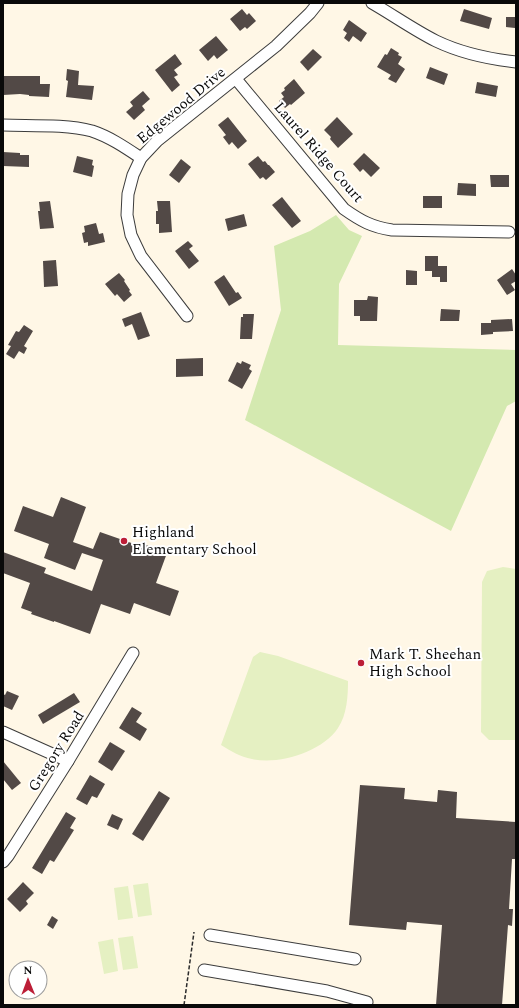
<svg xmlns="http://www.w3.org/2000/svg" width="519" height="1008" font-family="Spectral,serif">
<style>
.green{fill:#d4e9b0}
.pitch{fill:#e5f0c2}
.building{fill:#524946}
.lines{fill:none;stroke-linecap:round;stroke-linejoin:round}
.minor-casing{stroke:#3c3c3c;stroke-width:13}
.path{stroke:#2b2b2b;stroke-width:1.5;stroke-dasharray:4 2;stroke-linecap:butt}
.minor{stroke:#fff;stroke-width:11}
.poi-dot{fill:#bc1e37;stroke:#fff;stroke-width:1.5}
.labels{text-anchor:middle;stroke-width:4;stroke-linejoin:round;paint-order:stroke}
.street-label{font-size:15px;fill:#090909;stroke:#fff}
.poi-label{font-size:15px;fill:#090909;stroke:#fff;text-anchor:start}
</style>
<rect width="100%" height="100%" fill="#fff7e6"/>
<path class="green" d="M336 215 349 230 362 236 339 284 338 345 516 350V401L507 406 451 531 245 420 281 310 274 246 310 231Z"/>
<g class="pitch">
<path d="M503 567 516 569V740H489L481 732 482 582 487 571Z"/>
<path d="M260 652 278 656 348 681C348 696 347 715 338 728 322 752 279 765 252 759 240 757 231 751 221 745L253 657Z"/>
<path d="M148 883 152 915 138 917 133 885Z"/>
<path d="M128 886 133 918 118 920 114 888Z"/>
<path d="M133 936 138 968 123 970 118 938Z"/>
<path d="M113 939 118 971 104 974 98 942Z"/>
</g>
<g class="building">
<path d="M242 9 247 15 249 13 256 21 247 29 245 27 240 31 230 19Z"/>
<path d="M464 9 492 18 489 29 460 21Z"/>
<path d="M506 17H516L515 28 506 27Z"/>
<path d="M349 20 367 33 361 42 353 36 349 42 344 38 347 33 343 30Z"/>
<path d="M216 36 228 50 217 59 214 55 208 61 199 50Z"/>
<path d="M391 48 399 53 398 55 402 57 398 64 405 69 396 83 388 79 391 75 377 67 385 54 387 55Z"/>
<path d="M313 49 322 57 308 71 300 62Z"/>
<path d="M175 54 182 64 174 70 178 75 174 77 180 85 172 92 155 70Z"/>
<path d="M430 67 448 74 444 85 426 78Z"/>
<path d="M67 69 79 71 78 85 94 86 92 100 66 97 68 81 66 80Z"/>
<path d="M3 76H40V84H50L49 97 29 96V95L20 94 3 95Z"/>
<path d="M294 79 305 93 291 105 290 104 285 108 279 101 284 97 281 93 285 90 284 88Z"/>
<path d="M477 82 498 86 496 97 475 93Z"/>
<path d="M143 91 150 99 142 106 145 110 134 120 126 112 133 106 130 102Z"/>
<path d="M228 117 247 141 238 149 232 142 229 145 223 137 226 135 218 125Z"/>
<path d="M337 117 353 134 338 148 330 139 331 137 324 130Z"/>
<path d="M3 152 20 153V155H29V167L3 166Z"/>
<path d="M364 153 380 168 371 177 363 169 360 172 353 164Z"/>
<path d="M77 156 93 160 92 165 94 166 92 177 73 172Z"/>
<path d="M258 156 263 162 265 161 268 165H269L275 172 266 180 263 177 260 179 248 164Z"/>
<path d="M181 159 191 167 179 183 169 175Z"/>
<path d="M490 175H509V187H491Z"/>
<path d="M458 183 476 184V196L457 195Z"/>
<rect x="423" y="196" width="19" height="12"/>
<path d="M282 197 301 221 292 228 272 205Z"/>
<path d="M50 201 54 228 40 229 38 211H40L39 202Z"/>
<path d="M157 201H170L172 232 159 233V224H156V211H158Z"/>
<path d="M244 214 247 226 228 231 225 219Z"/>
<path d="M96 223 99 234 103 233 105 242 88 246V242L84 243 82 233 85 232 84 226Z"/>
<path d="M188 241 193 246 189 249 199 261 189 269 175 251Z"/>
<path d="M425 256H438V266H447V282H440V277H432V271H425Z"/>
<path d="M56 260 58 286 44 287 43 261Z"/>
<path d="M512 269 516 275V281L511 284 515 290 507 295 497 280Z"/>
<path d="M406 270 417 271V285H406Z"/>
<path d="M119 273 125 280 124 281 130 290 129 291 132 295 124 302 117 294 115 296 105 284Z"/>
<path d="M224 275 236 293 238 292 242 298 229 306 214 282Z"/>
<path d="M368 296 378 297 377 321H360V316H354V300H367Z"/>
<path d="M441 309 460 310 459 321H440Z"/>
<path d="M141 312 150 336 138 340 132 324 125 327 122 319Z"/>
<path d="M243 314H254L252 339H240L241 317H243Z"/>
<path d="M512 319 513 331 493 332V334L481 335V323H491V320Z"/>
<path d="M24 325 33 331 24 346 27 348 24 354 19 351 14 359 6 354 11 346 8 345 16 331 19 332Z"/>
<path d="M203 358V376L176 377V359Z"/>
<path d="M242 361 251 365 249 369 252 371 242 389 228 381 237 362 241 364Z"/>
<path d="M61 497 86 507 73 542 93 549 100 532 140 546 141 543 167 553 156 583 179 591 170 616 134 603 130 614 101 604 90 634 54 621V622L31 614 32 612 21 608 30 583 3 573V552L46 568 44 573 92 591 103 560 82 553 75 570 44 558 49 544 14 531 23 506 53 517Z"/>
<path d="M7 691 19 696 12 710 3 706V694L5 695Z"/>
<path d="M74 693 80 702 43 724 38 715Z"/>
<path d="M132 707 142 713 136 722 147 729 140 741 119 728Z"/>
<path d="M110 742 125 751 112 771 98 762Z"/>
<path d="M3 761 21 783 12 790 3 779Z"/>
<path d="M90 775 105 784 97 798 92 796 87 805 76 799Z"/>
<path d="M360 785 405 788 404 799 437 802 438 790 457 792 456 818 516 822V859H512L509 909H513L512 926 508 925 502 1005H436L442 925 407 922 406 930 349 925Z"/>
<path d="M159 791 170 798 143 841 132 834Z"/>
<path d="M66 812 76 818 70 828 74 830 54 862 50 860 42 874 32 868Z"/>
<path d="M112 814 123 819 118 830 107 825Z"/>
<path d="M23 882 34 893 26 901 28 904 20 912 7 899Z"/>
<path d="M52 916 58 920 53 929 47 925Z"/>
</g>
<g class="lines">
<g class="minor-casing">
<g id="minor">
<path d="M372 3C393 15 414 30 436 41 461 53 489 59 516 62"/>
<path d="M236 79 344 209C361 221 372 227 392 230L509 232"/>
<path d="M3 125C31 126 65 124 92 131 110 137 126 148 141 158"/>
<path d="M187 316 141 256 131 235 127 215 128 194 133 175 141 158 157 141 276 46 310 13 318 3"/>
<path d="M3 732 68 761"/>
<path d="M3 862 8 856 68 761 133 653"/>
<path d="M210 935 355 959"/>
<path d="M204 970 327 991 367 1002"/>
</g>
</g>
<path class="path" d="M184 1005 194 932"/>
<use href="#minor" class="minor"/>
</g>
<g class="poi-dot">
<circle cx="124" cy="541" r="4"/>
<circle cx="361" cy="663" r="4"/>
</g>
<g class="labels">
<g class="street-label">
<text transform="translate(181 105) rotate(-40)" y="5">Edgewood Drive</text>
<text transform="translate(319 152) rotate(49)" y="5">Laurel Ridge Court</text>
<text transform="translate(56 751) rotate(-58)" y="5">Gregory Road</text>
</g>
<g class="poi-label">
<text x="132" y="537">Highland<tspan x="132" dy="17">Elementary School</tspan></text>
<text x="369" y="659">Mark T. Sheehan<tspan x="369" dy="17">High School</tspan></text>
</g>
</g>
<rect width="519" height="1008" fill="none" stroke="#090909" stroke-width="8"/>
<g transform="translate(28 980) rotate(359)"><circle r="19" fill="#ffffff" stroke="#9d9d9d"/>
<path d="M0-3L7 15L0 10L-7 15Z" fill="#bc1e37"/>
<text y="-6" font-size="11" font-weight="bold" text-anchor="middle" fill="#090909">N</text>
</g>
</svg>
